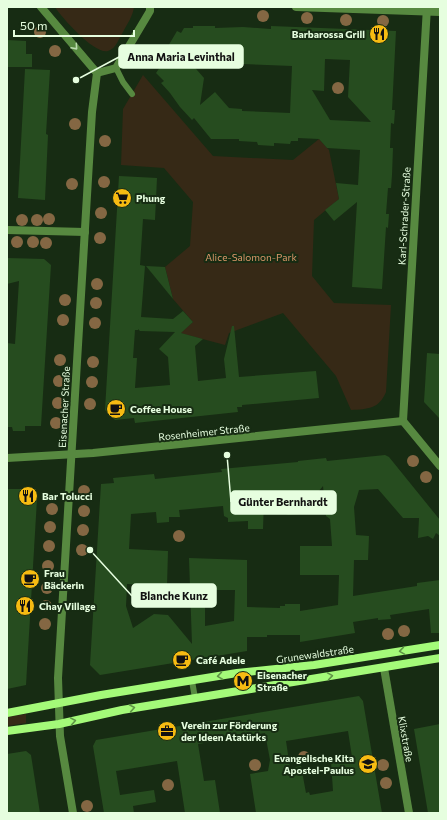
<svg xmlns="http://www.w3.org/2000/svg" width="447" height="820" font-family="Commissioner,sans-serif">
<style>
.green{fill:#362916}
.building{fill:#264c1f;fill-rule:evenodd}
.lines{fill:none;stroke-linecap:round;stroke-linejoin:round}
.lane{stroke:#578940;stroke-width:6}
.street{stroke:#578940;stroke-width:8}
.secondary{stroke:#a4fa79;stroke-width:8}
.tree{fill:#846743}
.oneway{stroke:#bbdbaf}
.oneway2{stroke:#5e9346}
.labels{text-anchor:middle;stroke-width:4;stroke-linejoin:round;paint-order:stroke}
.poi-label{font-size:10px;font-weight:bold;fill:#e6fedf;stroke:#172c13;text-anchor:start}
.street-label{font-size:10px;fill:#e6fedf;stroke:#172c13}
.park-label{font-size:10px;fill:#dd986b;stroke:#172c13}
.leader{fill:none;stroke:#e6fedf;stroke-width:1.5}
.callout-dot{fill:#e6fedf;stroke:#172c13;stroke-width:1.5}
.callout{fill:#e6fedf;stroke:#e6fedf;stroke-width:1.5}
.callout-label{font-size:11px;text-anchor:middle;font-weight:bold;fill:#111}
</style>
<rect width="100%" height="100%" fill="#172c13"/>
<g class="green">
<path d="M55 7H134C133 16 127 24 123 32 119 38 116 49 108 51 95 55 62 18 55 7Z"/>
<path d="M143 75 213 156 293 160 319 139 329 150 339 199 314 220 312 276 334 303 391 305 386 392C379 409 368 409 351 410L336 376 283 313 229 333 225 345 180 333 193 322 173 299 165 267 190 246 193 202 164 168 121 165 123 109Z"/>
<path d="M26 714V723L7 726V717Z"/>
</g>
<g class="building">
<path d="M193 26H215V28L243 27 271 29V26L396 31 392 110H395L394 124 391 123 390 148H393L392 175 391 188H388L386 214H389L388 228 386 227 382 289 352 287 357 202 334 221 325 210 339 199 336 183 358 185 360 150 327 148 319 139 298 138V141H291L290 144 274 143V146L258 145 257 142 239 141V139H211L194 118 192 120 180 107 170 93 161 83 164 81 156 73 160 67 157 65 177 31 181 33 184 28H193ZM325 59 350 60 348 97 371 122 330 120 312 90 324 91ZM190 62 292 66 290 113 242 111V109L229 108 215 92 200 105 204 78Z"/>
<path d="M7 40 26 41V54H32V67H7Z"/>
<path d="M25 69 50 70 46 134 48 135 45 200 18 198Z"/>
<path d="M119 176 157 178 155 220 143 219 140 265 145 266 141 317 173 319 183 311 193 322 181 333 203 339 195 346 198 381 226 378 224 359 232 326H234L239 377 316 371 319 398 242 405V407H237L238 412 135 423 134 418 115 420 105 410ZM138 329 140 331 175 332 159 349 168 357 170 385 135 388 137 358H133L135 330H138Z"/>
<path d="M7 258 44 259 51 265 41 426H25V431H13L12 427H7L8 358 7 357V343L15 344 19 281 7 284Z"/>
<path d="M146 266 165 267 173 299Z"/>
<path d="M427 353 440 354V419L424 402Z"/>
<path d="M385 455 389 457 440 520V536L436 533 433 539 428 536 418 538 419 518H403L378 489 359 490 354 507 356 535 369 536 368 560H354L353 596 417 586V583L440 580V633H431L429 609 390 615 391 619 378 620V618L353 622 355 633 300 642V635H267V637H247V651L100 675 90 665 101 484 114 483 113 478 154 474 155 479 222 472 221 469 298 462V461L326 458 327 461ZM323 486 326 516 330 519 332 546H300V575H339L338 605 300 611V604H285V606H280V608L247 607V560L189 558 192 644 168 615 154 614 133 628 126 606 127 584 167 586 168 551 129 549 131 514 156 512 157 523 169 522V517H180L179 510 223 506 224 516 228 518V522L248 521V529H263L264 501 288 515 300 514ZM205 590H235L234 621 205 626Z"/>
<path d="M7 489H27L37 499 26 685 7 689Z"/>
<path d="M359 696 363 701 382 813H256L250 774 268 771 270 760 265 733 198 744 204 781 215 780 220 813H185L177 761 116 771 120 795 154 790 156 802 133 806 134 813H104L93 746 96 740ZM348 731 352 757 331 761 333 791 310 795 309 792 306 793 301 766 290 768 286 741Z"/>
<path d="M440 724V813H428L414 729Z"/>
<path d="M26 751 31 755 40 813H7V754Z"/>
</g>
<g class="lines">
<g class="lane">
<path d="M116 68 123 82 132 94"/>
<path d="M192 681 195 698"/>
</g>
<g class="street">
<path d="M41 7 97 73 116 68 150 11V7"/>
<path d="M296 7 440 12"/>
<path d="M7 230 85 232"/>
<path d="M403 421 427 7"/>
<path d="M403 421 440 466"/>
<path d="M7 458 93 453 403 421"/>
<path d="M384 668 409 813"/>
<path d="M73 813 60 736 58 678 92 112 97 73"/>
</g>
<g class="secondary">
<path d="M7 713 101 695 237 673 314 665 440 645"/>
<path d="M7 731 59 724 122 710 440 658"/>
</g>
</g>
<g class="tree">
<circle cx="263" cy="16" r="6"/>
<circle cx="307" cy="18" r="6"/>
<circle cx="346" cy="20" r="6"/>
<circle cx="383" cy="21" r="6"/>
<circle cx="40" cy="32" r="6"/>
<circle cx="55" cy="51" r="6"/>
<circle cx="338" cy="88" r="6"/>
<circle cx="75" cy="124" r="6"/>
<circle cx="105" cy="141" r="6"/>
<circle cx="104" cy="182" r="6"/>
<circle cx="72" cy="184" r="6"/>
<circle cx="101" cy="213" r="6"/>
<circle cx="49" cy="219" r="6"/>
<circle cx="22" cy="220" r="6"/>
<circle cx="37" cy="220" r="6"/>
<circle cx="100" cy="238" r="6"/>
<circle cx="17" cy="242" r="6"/>
<circle cx="33" cy="242" r="6"/>
<circle cx="46" cy="243" r="6"/>
<circle cx="97" cy="284" r="6"/>
<circle cx="65" cy="300" r="6"/>
<circle cx="96" cy="303" r="6"/>
<circle cx="63" cy="320" r="6"/>
<circle cx="95" cy="323" r="6"/>
<circle cx="60" cy="360" r="6"/>
<circle cx="93" cy="362" r="6"/>
<circle cx="59" cy="381" r="6"/>
<circle cx="92" cy="382" r="6"/>
<circle cx="58" cy="403" r="6"/>
<circle cx="90" cy="404" r="6"/>
<circle cx="56" cy="423" r="6"/>
<circle cx="413" cy="461" r="6"/>
<circle cx="426" cy="477" r="6"/>
<circle cx="84" cy="491" r="6"/>
<circle cx="52" cy="509" r="6"/>
<circle cx="84" cy="511" r="6"/>
<circle cx="50" cy="527" r="6"/>
<circle cx="83" cy="530" r="6"/>
<circle cx="179" cy="536" r="6"/>
<circle cx="49" cy="546" r="6"/>
<circle cx="82" cy="550" r="6"/>
<circle cx="48" cy="566" r="6"/>
<circle cx="47" cy="588" r="6"/>
<circle cx="46" cy="606" r="6"/>
<circle cx="45" cy="624" r="6"/>
<circle cx="404" cy="631" r="6"/>
<circle cx="388" cy="634" r="6"/>
<circle cx="304" cy="757" r="6"/>
<circle cx="255" cy="765" r="6"/>
<circle cx="383" cy="765" r="6"/>
<circle cx="386" cy="783" r="6"/>
<circle cx="168" cy="785" r="6"/>
<circle cx="87" cy="806" r="6"/>
</g>
<defs><path id="oneway-chevron" d="M-2-3.5L2.5 0L-2 3.5" fill="none" stroke-width="1.6" stroke-linecap="round" stroke-linejoin="round"/></defs>
<use class="oneway" href="#oneway-chevron" transform="translate(75 47) rotate(49)"/>
<g class="oneway2">
<use href="#oneway-chevron" transform="translate(402 651) rotate(171)"/>
<use href="#oneway-chevron" transform="translate(220 676) rotate(171)"/>
<use href="#oneway-chevron" transform="translate(330 676) rotate(-9)"/>
<use href="#oneway-chevron" transform="translate(132 708) rotate(-10)"/>
<use href="#oneway-chevron" transform="translate(73 721) rotate(-10)"/>
</g>
<defs>
<g id="restaurant-disc" transform="scale(1)"><circle r="9.5" fill="#f6bb12" stroke="#172c13"/><path d="M-5-6h1v4h1v-4h1v4h1v-4h1v5L-1.5 .5V6h-2V.5L-5-1ZM5-6V6H3V1.5H1.5Q1.5-4 5-6Z" fill="#111"/></g>
<g id="supermarket-disc" transform="scale(1)"><circle r="9.5" fill="#f6bb12" stroke="#172c13"/><path d="M-6-5.5h2.5l.6 2H6L4.5 2H-2.5L-4.4-4H-6ZM-1.5 3.2a1.3 1.3 0 1 0 .1 0ZM3 3.2a1.3 1.3 0 1 0 .1 0Z" fill="#111"/></g>
<g id="cafe-disc" transform="scale(1)"><circle r="9.5" fill="#f6bb12" stroke="#172c13"/><path d="M-5.5-4.5H6V0H3Q3 3.5 0 3.5H-2.5Q-5.5 3.5-5.5 0ZM3-3.2v2h1.7v-2ZM-6 4.5H4V6H-6Z" fill="#111"/></g>
<g id="metro-disc" transform="scale(1)"><circle r="9.5" fill="#f6bb12" stroke="#172c13"/><path d="M-5.5 5V-5H-3L0 0L3-5H5.5V5H3V-.5L0 4L-3-.5V5Z" fill="#111"/></g>
<g id="office-disc" transform="scale(1)"><circle r="9.5" fill="#f6bb12" stroke="#172c13"/><path d="M-6-3h4V-5.5h4V-3h4V5H-6ZM-1-4.5V-3h2v-1.5ZM-6 0V1H6V0Z" fill="#111"/></g>
<g id="school-disc" transform="scale(1)"><circle r="9.5" fill="#f6bb12" stroke="#172c13"/><path d="M0-5L7-2L0 1L-7-2ZM-4 1L0 2.5L4 1V4Q0 6-4 4Z" fill="#111"/></g>
</defs>
<g fill-rule="evenodd">
<use href="#restaurant-disc" x="379" y="34"/>
<use href="#supermarket-disc" x="122" y="198"/>
<use href="#cafe-disc" x="116" y="409"/>
<use href="#restaurant-disc" x="28" y="496"/>
<use href="#cafe-disc" x="30" y="579"/>
<use href="#restaurant-disc" x="25" y="606"/>
<use href="#cafe-disc" x="182" y="660"/>
<use href="#metro-disc" x="243" y="681"/>
<use href="#office-disc" x="167" y="731"/>
<use href="#school-disc" x="368" y="764"/>
</g>
<g class="labels">
<g class="poi-label">
<text x="365" y="38" text-anchor="end">Barbarossa Grill</text>
<text x="136" y="202">Phung</text>
<text x="130" y="413">Coffee House</text>
<text x="42" y="500">Bar Tolucci</text>
<text x="44" y="577">Frau<tspan x="44" dy="12">Bäckerin</tspan></text>
<text x="39" y="610">Chay Village</text>
<text x="196" y="664">Café Adele</text>
<text x="257" y="679">Eisenacher<tspan x="257" dy="12">Straße</tspan></text>
<text x="181" y="729">Verein zur Förderung<tspan x="181" dy="12">der Ideen Atatürks</tspan></text>
<text x="354" y="762" text-anchor="end">Evangelische Kita<tspan x="354" dy="12">Apostel-Paulus</tspan></text>
</g>
<g class="street-label">
<text transform="translate(404 216) rotate(-87)" y="4">Karl-Schrader-Straße</text>
<text transform="translate(64 407) rotate(-87)" y="4">Eisenacher Straße</text>
<text transform="translate(204 432) rotate(-6)" y="4">Rosenheimer Straße</text>
<text transform="translate(315 654) rotate(-8)" y="4">Grunewaldstraße</text>
<text transform="translate(406 739) rotate(80)" y="4">Klixstraße</text>
</g>
<g class="park-label">
<text x="251" y="261">Alice-Salomon-Park</text>
</g>
</g>
<path class="leader" d="M76 80L119 57M227 455L231 502M90 550L132 596"/>
<g class="callout-dot">
<circle cx="76" cy="80" r="4"/>
<circle cx="227" cy="455" r="4"/>
<circle cx="90" cy="550" r="4"/>
</g>
<g class="callout">
<rect x="119" y="45" width="124" height="23" rx="4"/>
<rect x="231" y="491" width="105" height="23" rx="4"/>
<rect x="132" y="584" width="84" height="23" rx="4"/>
</g>
<g class="callout-label">
<text x="181" y="61">Anna Maria Levinthal</text>
<text x="283" y="506">Günter Bernhardt</text>
<text x="174" y="600">Blanche Kunz</text>
</g>
<rect width="447" height="820" fill="none" stroke="#e6fedf" stroke-width="16"/>
<path d="M14 30v6h120v-6" fill="none" stroke="#e6fedf" stroke-width="2"/>
<text x="20" y="30" font-size="12" fill="#e6fedf" stroke="#172c13" stroke-width="3" paint-order="stroke">50 m</text>
</svg>
